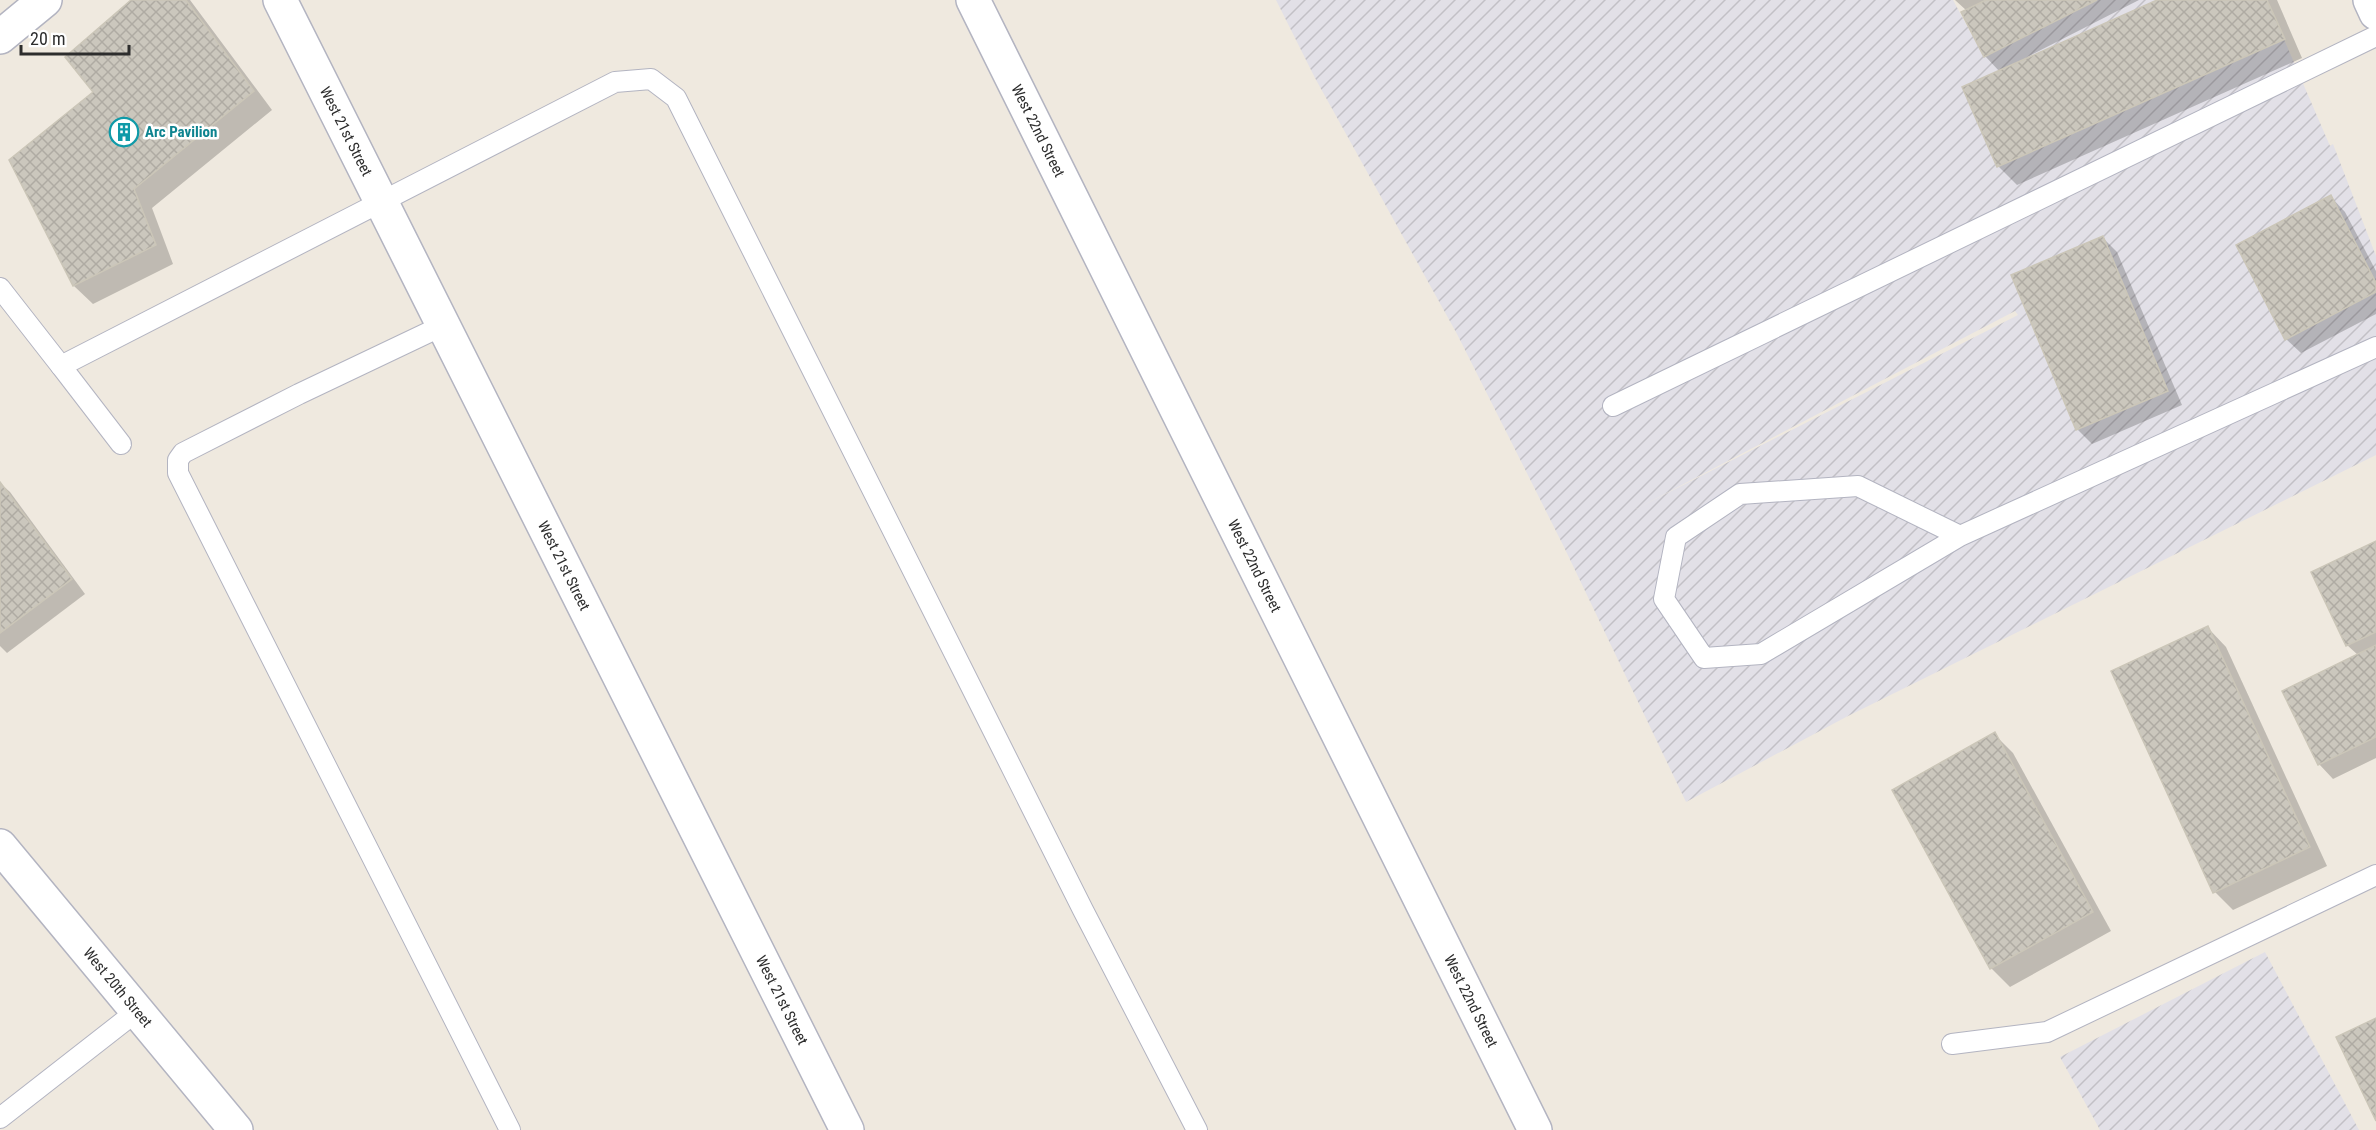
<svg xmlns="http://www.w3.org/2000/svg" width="2376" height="1130" font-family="'Roboto Condensed',sans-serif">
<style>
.industrial{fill:url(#industrial-furrows);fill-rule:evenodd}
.shadow{fill:#0003}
.building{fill:url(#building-cross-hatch);stroke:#cbc6b8;stroke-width:1.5}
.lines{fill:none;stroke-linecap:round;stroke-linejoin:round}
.service-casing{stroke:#b3b4c1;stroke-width:22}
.minor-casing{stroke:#b3b4c1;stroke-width:36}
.secondary-casing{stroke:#b3b4c1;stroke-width:36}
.service{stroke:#fff;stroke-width:20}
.minor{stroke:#fff;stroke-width:33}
.secondary{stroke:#fff;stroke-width:33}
.labels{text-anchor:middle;stroke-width:5;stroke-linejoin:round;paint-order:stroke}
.street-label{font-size:15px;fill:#2d2d2d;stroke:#fff}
.culture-label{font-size:15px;font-weight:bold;fill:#0d838f;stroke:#fff;text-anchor:start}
</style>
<defs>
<pattern id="industrial-furrows" width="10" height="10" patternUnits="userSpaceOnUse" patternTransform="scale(1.5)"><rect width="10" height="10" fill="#e2e0e7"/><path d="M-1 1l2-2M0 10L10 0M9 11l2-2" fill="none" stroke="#c2c0c6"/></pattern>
<pattern id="building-cross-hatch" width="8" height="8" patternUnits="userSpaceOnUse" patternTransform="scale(1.5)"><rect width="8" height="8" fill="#cbc7bd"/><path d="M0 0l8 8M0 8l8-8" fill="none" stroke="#afaba3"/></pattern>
</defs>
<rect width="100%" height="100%" fill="#efe9df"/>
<g class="industrial">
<path d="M1276 0H1953L1984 57 2097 0H2267L2330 146 2333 144 2376 256V455L1848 716 1686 802 1564 547 1457 334 1315 78ZM2015 311 2018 315 1636 509Z"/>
<path d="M2265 952 2359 1130H2100L2060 1057Z"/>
</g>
<g class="shadow">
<path d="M134 0H190L272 110 152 208 173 264 93 304 74 286 11 160 95 92Z"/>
<path d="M1955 0H2139L2027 57 2028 59 2161 0H2277L2302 58 2017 185 1999 167 1964 88 2000 72 1985 56 1967 11Z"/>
<path d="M2331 197 2345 212 2376 271V314L2301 353 2286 339Z"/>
<path d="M2103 238 2117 252 2182 405 2092 444 2077 429Z"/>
<path d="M0 483 10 492 85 594 7 653 0 646Z"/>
<path d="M2376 542V758L2333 779 2319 764 2358 655 2347 645Z"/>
<path d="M2208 628 2226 647 2327 866 2233 910 2215 892Z"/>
<path d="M1994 734 2013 753 2111 931 2010 987 1991 968 1894 790Z"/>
</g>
<g class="building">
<path d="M131 0H186L254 91 134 189 156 245 73 286 9 160 93 92 65 57Z"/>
<path d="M1986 0H2097L1984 57 1961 12Z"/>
<path d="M2157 0H2267L2285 39 1997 167 1962 87Z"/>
<path d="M2331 195 2376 283V292L2285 340 2236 245Z"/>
<path d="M2103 236 2168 391 2076 430 2011 275Z"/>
<path d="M0 482 72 579 0 633Z"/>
<path d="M2376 541V632L2346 646 2311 572Z"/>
<path d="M2208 626 2310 847 2213 893 2111 671Z"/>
<path d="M2376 645V737L2318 765 2282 691Z"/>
<path d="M1995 732 2093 912 1990 969 1892 790Z"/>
<path d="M2376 1018V1121L2336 1037Z"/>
</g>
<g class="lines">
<g class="service-casing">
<g id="service">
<path d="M0 288 61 366 615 82 651 79 676 98 1083 910 1197 1130"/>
<path d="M444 325 299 394 183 453 178 460V473L510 1130"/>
<path d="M61 366 121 444"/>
<path d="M1613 406 2376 36"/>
<path d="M1960 536 1858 486 1740 494 1676 537 1664 599 1704 658 1761 654 1960 536 2376 347"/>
<path d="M1952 1044 2047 1032 2376 875"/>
<path d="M0 1118 137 1011"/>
</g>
</g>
<g class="minor-casing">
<g id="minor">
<path id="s1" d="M280 0 847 1130"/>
<path id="s2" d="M973 0 1535 1130"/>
<path d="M2370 0 2376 13"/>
<path id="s3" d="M0 846 236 1130"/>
</g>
</g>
<g class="secondary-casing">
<path id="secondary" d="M0 37 45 0"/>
</g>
<use href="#service" class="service"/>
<use href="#minor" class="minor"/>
<use href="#secondary" class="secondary"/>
</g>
<defs>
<g id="building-ring" transform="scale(1.5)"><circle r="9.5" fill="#fff" stroke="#0f9aa8" stroke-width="1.5"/><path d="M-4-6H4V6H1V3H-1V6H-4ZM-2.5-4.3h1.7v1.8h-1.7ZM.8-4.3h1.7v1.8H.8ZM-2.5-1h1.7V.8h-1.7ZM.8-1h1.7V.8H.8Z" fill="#0f9aa8"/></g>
</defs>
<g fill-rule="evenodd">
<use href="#building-ring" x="124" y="132"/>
</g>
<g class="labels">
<g class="street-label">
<text dy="5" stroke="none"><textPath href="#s2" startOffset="146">West 22nd Street</textPath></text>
<text dy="5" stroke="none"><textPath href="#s1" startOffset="147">West 21st Street</textPath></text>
<text dy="5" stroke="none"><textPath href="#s1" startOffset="633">West 21st Street</textPath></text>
<text dy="5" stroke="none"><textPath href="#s2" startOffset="632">West 22nd Street</textPath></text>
<text dy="5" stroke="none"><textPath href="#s3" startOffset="184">West 20th Street</textPath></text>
<text dy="5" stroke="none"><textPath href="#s1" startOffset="1119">West 21st Street</textPath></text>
<text dy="5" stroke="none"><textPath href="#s2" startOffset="1118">West 22nd Street</textPath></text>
</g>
<g class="culture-label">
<text x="145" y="137">Arc Pavilion</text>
</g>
</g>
<path d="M21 45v9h108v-9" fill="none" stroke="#2d2d2d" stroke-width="3"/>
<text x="30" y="45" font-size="18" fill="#2d2d2d" stroke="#ffffff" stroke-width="4.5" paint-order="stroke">20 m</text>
</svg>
